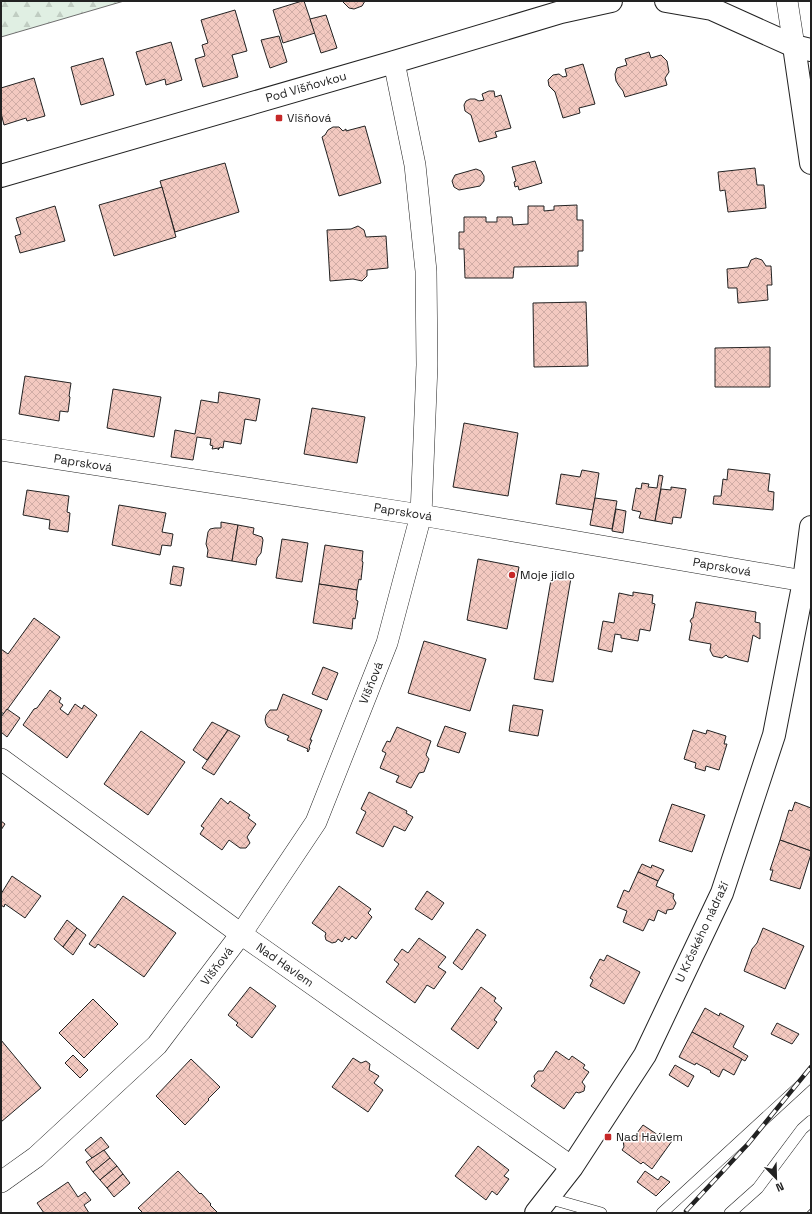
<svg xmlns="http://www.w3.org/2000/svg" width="812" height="1214" font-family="'Space Grotesk',sans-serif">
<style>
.forest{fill:url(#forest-firs);stroke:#6f6f6f}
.building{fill:url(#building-cross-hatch);stroke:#222}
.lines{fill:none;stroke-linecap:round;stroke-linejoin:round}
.lane-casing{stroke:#222;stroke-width:12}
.street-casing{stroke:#222;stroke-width:22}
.secondary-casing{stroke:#222;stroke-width:24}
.lane{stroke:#fff;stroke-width:11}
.street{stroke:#fff;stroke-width:21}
.secondary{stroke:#fff;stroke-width:22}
.rail-casing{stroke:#222;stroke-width:4.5}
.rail{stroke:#fff;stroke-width:3;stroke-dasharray:9;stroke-linecap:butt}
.poi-dot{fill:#c62828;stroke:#fff;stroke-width:1.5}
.labels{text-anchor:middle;stroke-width:3;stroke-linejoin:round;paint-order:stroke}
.street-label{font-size:12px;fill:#222;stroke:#fff}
.poi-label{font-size:12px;fill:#222;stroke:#fff;text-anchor:start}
</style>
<defs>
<pattern id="forest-firs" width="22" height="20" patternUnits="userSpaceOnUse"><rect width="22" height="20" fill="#e0efe3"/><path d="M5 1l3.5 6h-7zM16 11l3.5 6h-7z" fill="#c0cdc2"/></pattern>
<pattern id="building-cross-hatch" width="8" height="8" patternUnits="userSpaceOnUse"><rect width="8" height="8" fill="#f3c9c0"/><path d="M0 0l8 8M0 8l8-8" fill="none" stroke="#d0aca5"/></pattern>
</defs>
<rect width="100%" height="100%" fill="#fff"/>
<path class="forest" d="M1 1H124L1 37Z"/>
<g class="building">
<path d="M302 1H304L315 33 283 43 273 10Z"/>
<path d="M342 1H365L362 6 354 9 349 8Z"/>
<path d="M235 10 247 51 232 55 238 77 203 87 195 59 205 56 202 45 208 43 201 20Z"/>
<path d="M326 15 337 48 321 53 310 19Z"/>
<path d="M279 36 287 62 270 68 261 40Z"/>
<path d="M171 42 182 80 166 85 165 79 146 85 136 52Z"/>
<path d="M649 52 651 58 661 55 667 61 669 72 665 78 667 85 625 97 623 91 619 86 616 81 615 74 617 68 627 65 625 59Z"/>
<path d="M103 58 114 95 81 105 71 67Z"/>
<path d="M583 64 595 104 579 108 580 113 563 118 555 92 549 86 548 80 553 75 559 74 563 77 567 76 565 69Z"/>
<path d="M34 78 45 116 27 121 26 118 4 125 1 113V88Z"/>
<path d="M489 91H494L495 97 501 95 511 128 495 132 497 137 479 142 471 115 465 111 464 105 466 101 470 99H475L479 101 484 100 482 94Z"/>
<path d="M365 126 381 183 339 196 322 137 325 135 328 130 333 127H339L343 131 346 129V131Z"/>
<path d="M535 161 542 183 519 190 518 186 515 187 514 182 516 181 512 167Z"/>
<path d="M225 163 239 212 175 232 160 181Z"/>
<path d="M755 168 757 185H764L766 208 728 212 725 190 720 191 718 172Z"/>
<path d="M476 169 481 171 484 176V181L480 186 459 190 454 187 452 181 455 175Z"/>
<path d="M162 187 176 237 114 256 99 205Z"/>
<path d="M577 205V220H583V251H578V266L514 267 513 278H465L464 249H459V232H464V217H486V222H497V217H512L513 225 528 224V206H544V211L554 210V206Z"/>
<path d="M55 206 65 241 20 253 15 236 21 234 16 218Z"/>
<path d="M358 226 364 230 366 237 386 236 388 268 367 270V276L362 281 353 279 330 281 327 230 351 229Z"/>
<path d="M756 258 762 260 766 266H771L772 285H767L768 300 738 303 737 288H728L727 269 748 267 751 260Z"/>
<path d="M586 302 588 366 534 367 533 303Z"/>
<path d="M770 347V387H715V348Z"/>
<path d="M25 376 71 383 69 396 70 397 68 412 60 411 59 421 19 414Z"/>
<path d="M113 389 161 397 154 437 107 428Z"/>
<path d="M219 392 260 399 256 421 245 419 241 444 224 441 223 448 220 447 218 450 219 448 212 449 213 446 210 445 211 439 197 437 193 460 171 457 175 430 195 434 201 400 218 403Z"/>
<path d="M312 408 365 417 357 463 304 454Z"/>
<path d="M464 423 518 433 508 496 453 487Z"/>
<path d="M728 469 770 474 768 491 774 492 773 510 713 504 714 496H721L723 479 727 480Z"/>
<path d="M582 470 599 473 593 510 556 504 561 474 580 477Z"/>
<path d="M659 475 663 476 655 521 639 518 641 512 632 510 636 488 641 489 642 483 649 484 648 487 657 488Z"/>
<path d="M671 487 686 489 681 518 673 517 672 524 655 521 661 489 671 490Z"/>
<path d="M27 490 69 496 67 512 70 513 68 532 49 529 50 520 23 515Z"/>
<path d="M595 498 617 501 612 529 590 525Z"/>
<path d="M119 505 166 513 162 532 173 534 171 546 162 545 160 555 112 545Z"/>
<path d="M616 509 626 511 623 533 612 531Z"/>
<path d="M221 522 238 525 232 561 207 557 208 550 206 544 208 532 210 529 215 528H221Z"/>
<path d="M238 525 254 528 253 534 262 537 263 540 261 553 257 558 256 565 232 561Z"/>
<path d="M282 539 308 543 302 582 276 578Z"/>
<path d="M325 545 363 551 362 561 363 562 361 580 359 579 357 590 319 584Z"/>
<path d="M478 559 519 567 507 629 467 620Z"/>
<path d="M173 566 184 568 181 586 170 584Z"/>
<path d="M552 574 571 578 553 682 534 679Z"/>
<path d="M319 584 357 590 356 600 358 601 355 619 353 618 352 629 313 623Z"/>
<path d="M633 592 653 595 652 603 655 604 650 631 640 629 638 641 621 638V635L615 634 612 652 598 649 603 621 614 623 619 593 633 596Z"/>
<path d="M696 602 756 612 755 622 760 623V639L753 635 748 662 728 657 726 655 722 658 713 656 710 650 711 644 689 640 692 624 690 621 692 618H693Z"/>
<path d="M34 618 60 637 4 714 1 712V649L8 654Z"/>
<path d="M424 641 486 659 470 711 408 693Z"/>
<path d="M323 667 338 673 327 700 312 694Z"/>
<path d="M50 690 61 698 59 702 63 705 60 709 68 715 75 704 82 709 84 705 97 715 67 758 23 725 34 709 37 708Z"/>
<path d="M283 694 322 710 310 740H312L309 747 310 748 308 752 307 751 308 749 287 740 289 736 268 727 266 724 265 720 266 715 270 710H277Z"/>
<path d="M513 705 543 710 538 736 509 731Z"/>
<path d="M7 709 20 718 7 737 1 732V717Z"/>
<path d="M212 722 228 730 207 760 193 750Z"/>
<path d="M445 726 466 733 459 753 437 746Z"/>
<path d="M397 727 431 741 426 755 429 759 424 772 419 773 411 788 396 782 399 776 380 768 386 753 382 751 387 741 390 742Z"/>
<path d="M228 730 240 736 214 775 202 768Z"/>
<path d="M693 730 706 734 707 730 726 736 724 744H727L719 770 706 766 705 771 695 768 696 763 684 759Z"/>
<path d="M141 731 185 762 148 815 104 784Z"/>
<path d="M369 792 407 811 406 813 413 817 405 831 394 826 383 847 356 833 366 812 361 809Z"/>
<path d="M221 798 228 804 230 801 250 815 248 818 256 824 247 837 250 843 246 848H240L229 840 222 850 200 834 204 828 201 826Z"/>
<path d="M795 802 811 808V851L780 840 789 810 792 811Z"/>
<path d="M672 804 705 815 692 852 659 841Z"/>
<path d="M1 821 5 824 1 830Z"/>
<path d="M780 840 811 851V854L800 889 770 880 773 870H770Z"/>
<path d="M642 864 651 868 652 865 664 870 658 881 638 872Z"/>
<path d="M638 872 658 881 656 886 674 894 673 898 676 903 673 909 667 910 666 914 658 910 654 921 649 919 643 931 623 922 627 911 617 907 624 890 629 892Z"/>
<path d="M12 876 41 896 25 918 5 904 4 907 1 905V894Z"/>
<path d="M339 886 371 909 368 913 372 917 356 939 352 936 349 940 345 937 342 942 338 939 336 942 332 943 326 940 325 936 326 933 312 923Z"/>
<path d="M427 891 444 903 432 920 415 909Z"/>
<path d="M123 896 176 933 144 977 98 944 95 948 89 944Z"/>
<path d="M67 920 77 928 63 947 54 939Z"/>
<path d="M77 928 86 935 73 955 63 947Z"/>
<path d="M763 928 804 946 785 989 744 971 752 949 757 943Z"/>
<path d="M477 929 486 935 462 970 453 963Z"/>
<path d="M419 938 446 957 438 967 446 972 434 989 427 985 415 1003 386 982 399 964 394 960 402 949 408 953Z"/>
<path d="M607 955 640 972 624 1004 590 986 593 980 590 978 600 959 604 961Z"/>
<path d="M250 987 276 1006 252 1038 236 1025 238 1023 228 1015Z"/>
<path d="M481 987 496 998 494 1001 502 1008 494 1020 497 1022 478 1049 451 1029Z"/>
<path d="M93 999 118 1024 84 1058 59 1033Z"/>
<path d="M705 1008 719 1016 720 1013 744 1026 733 1047 748 1056 745 1061 692 1032Z"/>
<path d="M777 1023 799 1034 792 1044 771 1034Z"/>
<path d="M692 1032 742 1059 734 1075 723 1069 719 1077 710 1072 711 1071 696 1063 695 1065 679 1057Z"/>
<path d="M1 1040 41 1088 1 1122Z"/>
<path d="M556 1051 569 1060 572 1056 585 1065 583 1068 589 1072 582 1082 585 1086 584 1091 579 1093 576 1092 564 1109 531 1086 535 1081 534 1076 538 1071H543Z"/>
<path d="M73 1055 88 1070 80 1078 65 1063Z"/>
<path d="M353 1058 361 1063 366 1061 370 1064 369 1070 379 1076 374 1083 383 1090 368 1112 332 1087Z"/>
<path d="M191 1059 220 1087 208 1099 209 1100 185 1125 156 1096Z"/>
<path d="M675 1065 694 1076 688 1087 669 1075Z"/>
<path d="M643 1125 658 1135 660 1133 672 1141 652 1169 643 1162 641 1164 622 1150 624 1147 623 1140 631 1139 633 1136 634 1137Z"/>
<path d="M101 1137 109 1147 92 1158 85 1150Z"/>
<path d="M478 1146 509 1170 504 1176 509 1179 497 1195 492 1191 486 1200 455 1176Z"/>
<path d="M104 1150 110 1158 93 1172 86 1162Z"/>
<path d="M110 1158 117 1166 100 1180 93 1172Z"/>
<path d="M117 1166 123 1174 107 1188 100 1180Z"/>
<path d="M178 1171 200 1194 201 1193 211 1204 210 1205 218 1213H143L138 1208Z"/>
<path d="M645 1171 658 1180 661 1176 670 1182 656 1196 637 1182Z"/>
<path d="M123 1174 130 1183 114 1197 107 1188Z"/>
<path d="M68 1182 78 1197 85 1192 91 1200 84 1205 89 1213H44L37 1203Z"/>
</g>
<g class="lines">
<g class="lane-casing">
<g id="lane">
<path d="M548 1198 601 1213"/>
<path d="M662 1213 811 1076"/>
<path d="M730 1213 758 1188 802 1129 811 1121"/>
</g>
</g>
<g class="street-casing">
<g id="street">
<path d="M787 1 794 46"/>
<path d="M1 450 421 515 804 581 811 574"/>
<path d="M1 759 241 934 572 1167"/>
<path d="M1 1182 36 1157 157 1045 241 934 316 822 387 643 421 515 427 365 426 271 415 165 394 62"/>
</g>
</g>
<g class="secondary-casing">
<g id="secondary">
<path d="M666 1 712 9 794 46 811 50"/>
<path d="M794 46 811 163"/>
<path d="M1 176 394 62 561 12 611 1"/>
<path d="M536 1213 572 1167 645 1055 722 893 774 735 804 581 811 527"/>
</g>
</g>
<use href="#lane" class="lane"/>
<use href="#street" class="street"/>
<use href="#secondary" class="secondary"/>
<g class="rail-casing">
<g id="rail">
<path d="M686 1211 748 1144 811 1067"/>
<path d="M809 1213 811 1211"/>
</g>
</g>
<use href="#rail" class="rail"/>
</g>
<g class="poi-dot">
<rect x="275" y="114" width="8" height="8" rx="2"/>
<circle cx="512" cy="575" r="4"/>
<rect x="604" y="1133" width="8" height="8" rx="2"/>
</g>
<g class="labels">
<g class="street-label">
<text transform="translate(306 87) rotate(-16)" y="4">Pod Višňovkou</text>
<text transform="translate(83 463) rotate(9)" y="4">Paprsková</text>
<text transform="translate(403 512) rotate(9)" y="4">Paprsková</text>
<text transform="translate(722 567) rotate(10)" y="4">Paprsková</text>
<text transform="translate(371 683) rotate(-68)" y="4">Višňová</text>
<text transform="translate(702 932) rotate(-65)" y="4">U Krčského nádraží</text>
<text transform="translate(285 965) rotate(35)" y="4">Nad Havlem</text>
<text transform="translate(217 966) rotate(-53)" y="4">Višňová</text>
</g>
<g class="poi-label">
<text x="287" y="122">Višňová</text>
<text x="520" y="579">Moje jídlo</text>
<text x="616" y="1141">Nad Havlem</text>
</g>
</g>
<rect width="812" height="1214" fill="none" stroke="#222222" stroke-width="4"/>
<g transform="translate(776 1178) rotate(157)" stroke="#ffffff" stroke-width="3" paint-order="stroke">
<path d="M0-3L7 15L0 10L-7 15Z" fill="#222222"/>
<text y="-6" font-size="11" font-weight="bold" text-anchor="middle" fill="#222222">N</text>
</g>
</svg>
